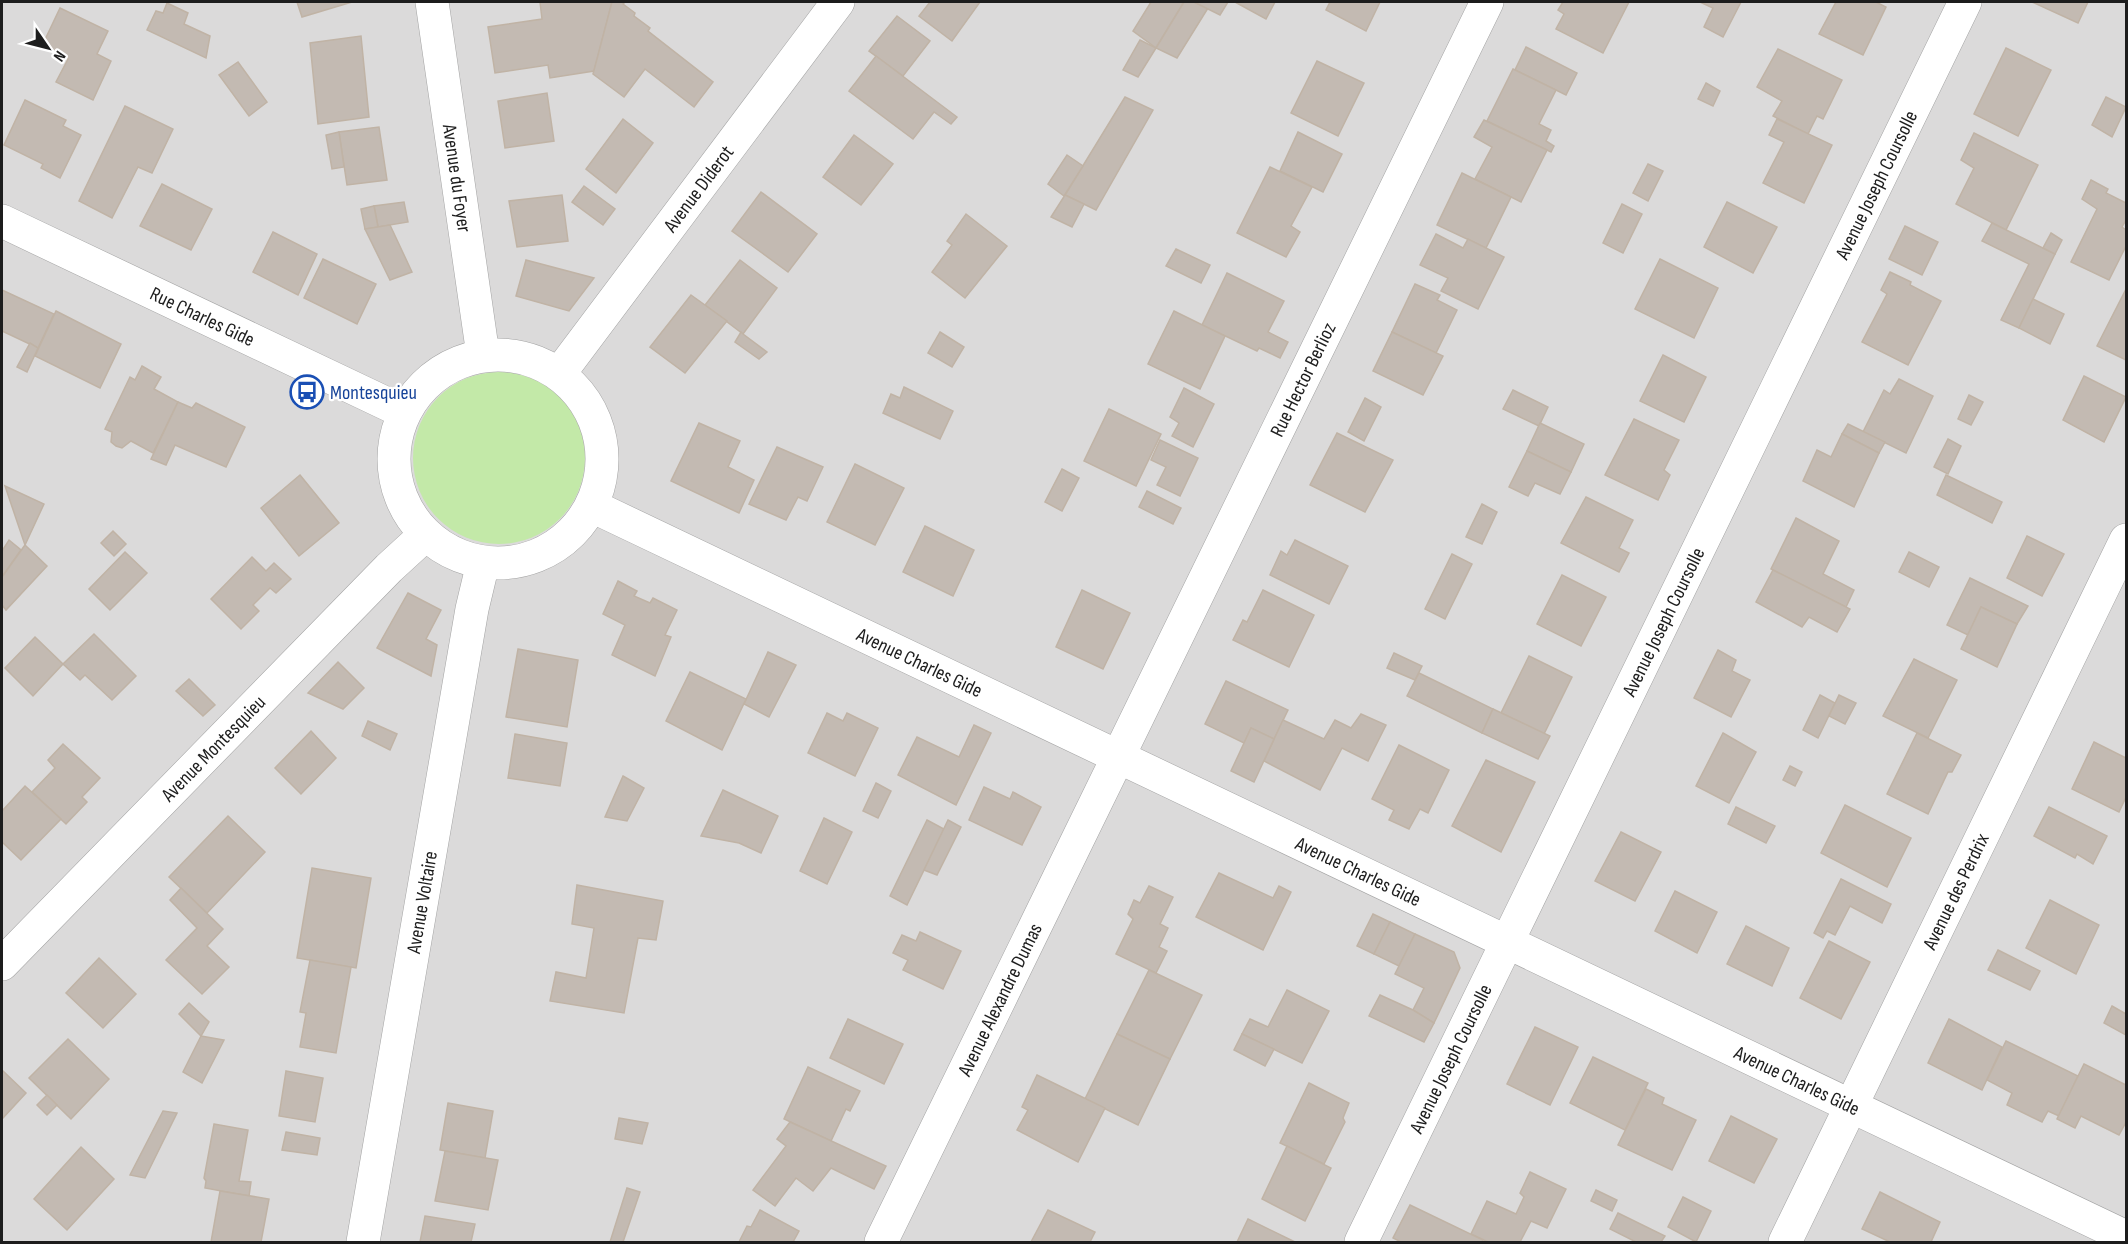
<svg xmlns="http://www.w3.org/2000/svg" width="2128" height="1244" font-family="'Sofia Sans Condensed',sans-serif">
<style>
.residential{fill:#dbdada}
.grass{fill:#c3e9a8}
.building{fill:#c3bab2;stroke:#c0b3a5;stroke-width:1.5}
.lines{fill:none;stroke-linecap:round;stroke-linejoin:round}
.minor-casing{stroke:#a4a4a4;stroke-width:34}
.tertiary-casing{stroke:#a4a4a4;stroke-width:34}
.minor{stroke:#fff;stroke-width:33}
.tertiary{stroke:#fff;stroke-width:33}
.labels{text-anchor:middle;stroke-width:4.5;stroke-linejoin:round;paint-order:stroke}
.street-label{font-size:20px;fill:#1d1d1d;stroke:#fff}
.transit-label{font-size:20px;fill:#164399;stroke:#fff;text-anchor:start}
</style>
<rect width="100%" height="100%" fill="#eeebe3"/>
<rect class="residential" x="2" y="2" width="2124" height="1240"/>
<circle class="grass" cx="499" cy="458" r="86"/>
<g class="building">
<path d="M297 2H352L302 17Z"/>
<path d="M540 2H612L594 71 550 78 548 65 495 73 488 27 542 19Z"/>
<path d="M612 2H625L623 4 635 13 634 16 650 28 648 31 713 82 694 107 645 69 624 97 593 74Z"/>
<path d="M930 2H980L952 41 919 16Z"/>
<path d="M1151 2H1184L1156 48 1133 31Z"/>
<path d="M1184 2H1194L1208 8 1177 58 1156 48Z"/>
<path d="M1194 2H1228L1220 15Z"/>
<path d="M1235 2H1275L1266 19Z"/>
<path d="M1330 2H1380L1366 31 1326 10Z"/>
<path d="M1563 2H1629L1603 53 1556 29 1564 14 1558 10Z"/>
<path d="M1700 2H1741L1723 37 1704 27 1713 8Z"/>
<path d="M1836 2H1876L1886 7 1863 55 1819 34Z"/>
<path d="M2032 2H2088L2078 23Z"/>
<path d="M167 3 188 13 184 24 210 36 206 58 147 30 156 11 163 13Z"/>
<path d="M60 8 108 31 97 54 111 61 93 100 56 82 68 59 42 46Z"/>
<path d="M897 16 930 41 903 76 869 51Z"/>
<path d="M361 36 369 117 318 124 310 43Z"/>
<path d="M1140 40 1156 48 1138 77 1123 70Z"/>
<path d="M1526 47 1577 73 1566 95 1515 70Z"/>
<path d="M2006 48 2051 70 2018 136 1974 114Z"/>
<path d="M1778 49 1842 80 1823 119 1817 116 1808 134 1773 116 1782 101 1757 87Z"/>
<path d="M876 56 957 117 951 124 934 112 913 139 849 91Z"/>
<path d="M1317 61 1364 83 1338 136 1291 113Z"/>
<path d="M238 62 267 102 249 116 219 75Z"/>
<path d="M1513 69 1556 90 1539 124 1551 130 1546 141 1554 146 1551 152 1487 121Z"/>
<path d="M1706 83 1720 91 1713 106 1698 99Z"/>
<path d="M547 93 554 141 505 148 498 101Z"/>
<path d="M1125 97 1153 110 1096 210 1065 195Z"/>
<path d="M2106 97 2126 107 2112 137 2092 125Z"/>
<path d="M25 100 66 120 63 126 81 135 60 178 41 168 43 164 4 145Z"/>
<path d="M125 106 173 129 152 173 138 167 112 218 79 201Z"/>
<path d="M623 119 653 143 616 193 586 169Z"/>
<path d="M1777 119 1832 145 1804 203 1763 183 1784 142 1769 135Z"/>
<path d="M1484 120 1547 150 1521 202 1475 179 1492 147 1474 137Z"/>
<path d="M379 127 387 180 347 185 339 132Z"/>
<path d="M339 132 344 167 332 169 326 135Z"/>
<path d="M1298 132 1342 154 1323 192 1280 171Z"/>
<path d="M1974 133 2038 165 2006 230 1956 204 1974 168 1961 160Z"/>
<path d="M854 135 893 164 861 205 823 177Z"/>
<path d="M1067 155 1083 166 1064 196 1048 184Z"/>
<path d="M1648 164 1663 171 1648 201 1633 193Z"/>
<path d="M1270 167 1312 187 1291 226 1300 232 1286 257 1237 233Z"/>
<path d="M1462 173 1511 197 1486 248 1437 225Z"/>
<path d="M2091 180 2108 189 2106 193 2126 203V220L2122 227 2126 230V246L2109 280 2071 262 2097 209 2082 199Z"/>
<path d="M162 184 212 209 191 250 140 226Z"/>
<path d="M584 186 615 209 603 225 572 202Z"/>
<path d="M761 192 817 234 788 272 732 231Z"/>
<path d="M562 195 568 241 517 247 509 201Z"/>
<path d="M1065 195 1084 204 1072 227 1051 217Z"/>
<path d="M404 202 408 222 378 227 374 206Z"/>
<path d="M1727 202 1777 227 1753 273 1704 247Z"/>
<path d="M1622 204 1642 214 1623 253 1603 243Z"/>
<path d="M374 206 378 227 365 229 361 209Z"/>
<path d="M966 214 1007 246 965 298 932 272 952 245 947 241Z"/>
<path d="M1992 223 2055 254 2019 328 2001 320 2029 264 1982 241Z"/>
<path d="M390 225 412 272 390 280 365 229Z"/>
<path d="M1905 226 1938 242 1922 275 1889 259Z"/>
<path d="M273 232 317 254 298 295 253 272Z"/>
<path d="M2051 233 2062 240 2055 254 2043 248Z"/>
<path d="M1436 234 1463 248 1468 239 1504 257 1478 309 1441 291 1448 278 1420 265Z"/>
<path d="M1176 249 1210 265 1201 283 1166 266Z"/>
<path d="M323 259 376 284 357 324 304 298Z"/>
<path d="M1660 259 1718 288 1694 338 1635 309Z"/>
<path d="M526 260 594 278 569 311 516 296Z"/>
<path d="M740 260 777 288 743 334 705 305Z"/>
<path d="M1890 272 1911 282 1910 285 1941 301 1908 365 1862 342 1887 294 1881 290Z"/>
<path d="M1227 273 1284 301 1268 332 1288 342 1280 358 1259 348 1257 351 1202 325Z"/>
<path d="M1415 284 1440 295 1437 300 1457 310 1436 353 1392 332Z"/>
<path d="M2126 289V360L2097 346Z"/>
<path d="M2 290 54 314 38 348 2 331Z"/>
<path d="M691 295 727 321 685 373 650 347Z"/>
<path d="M2033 299 2064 314 2050 344 2019 328Z"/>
<path d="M56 311 121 344 100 388 35 356Z"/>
<path d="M1174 311 1225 336 1200 389 1148 364Z"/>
<path d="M741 332 743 334 767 352 759 359 735 342Z"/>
<path d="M940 332 964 347 952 367 928 353Z"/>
<path d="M1392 332 1443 356 1423 395 1373 371Z"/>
<path d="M30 343 38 348 27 372 17 367Z"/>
<path d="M1663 355 1706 377 1684 422 1640 401Z"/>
<path d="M142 366 161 377 154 389 178 402 153 453 131 441 122 448 116 446 111 442 112 432 105 429 130 377 135 380Z"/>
<path d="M2084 376 2126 397 2104 442 2063 420Z"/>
<path d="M1899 379 1933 396 1906 453 1863 432 1884 390 1890 394Z"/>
<path d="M904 387 953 411 940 439 883 413 891 394 900 398Z"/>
<path d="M1184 388 1214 404 1193 447 1172 436 1179 423 1170 417Z"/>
<path d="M1513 390 1548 407 1539 426 1503 409Z"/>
<path d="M1969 395 1983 402 1971 425 1958 419Z"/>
<path d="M1365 398 1381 407 1364 441 1348 432Z"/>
<path d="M178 402 192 408 196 403 245 427 226 467 175 445 166 465 151 459Z"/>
<path d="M1109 409 1161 434 1136 486 1084 461Z"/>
<path d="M1634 419 1679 440 1664 470 1670 475 1658 500 1605 475Z"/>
<path d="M699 423 740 441 728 467 754 480 739 513 671 481Z"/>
<path d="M1540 423 1584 444 1571 472 1527 451Z"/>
<path d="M1848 424 1885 442 1879 453 1842 434Z"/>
<path d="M1337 433 1393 460 1365 512 1310 485Z"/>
<path d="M1842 434 1879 453 1854 507 1803 481 1817 450 1831 457Z"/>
<path d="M1948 439 1961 446 1948 474 1934 467Z"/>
<path d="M1160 440 1198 458 1180 496 1157 485 1166 467 1151 460Z"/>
<path d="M777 447 823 467 807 501 798 497 786 520 749 504Z"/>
<path d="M1527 451 1571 472 1560 494 1535 483 1528 496 1509 487Z"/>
<path d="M855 464 904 488 875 545 827 522Z"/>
<path d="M1062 469 1079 478 1062 511 1045 502Z"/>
<path d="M300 475 339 523 299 556 261 508Z"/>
<path d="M1946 475 2002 502 1992 523 1937 495Z"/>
<path d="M5 486 44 504 25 545Z"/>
<path d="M1147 491 1181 508 1173 524 1139 507Z"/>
<path d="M1586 497 1633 520 1619 548 1629 553 1619 572 1561 543Z"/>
<path d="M1482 504 1497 512 1482 544 1466 537Z"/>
<path d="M1796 518 1839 541 1823 574 1854 590 1846 607 1771 569Z"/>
<path d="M925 526 974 550 953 596 903 572Z"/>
<path d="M113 531 126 544 114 556 101 543Z"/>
<path d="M2027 536 2064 554 2042 596 2007 578Z"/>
<path d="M9 540 21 550 2 577V551Z"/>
<path d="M1295 540 1348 566 1329 604 1270 575 1281 551 1287 555Z"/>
<path d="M25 545 47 566 6 610 2 605V577Z"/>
<path d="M125 552 147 573 110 610 89 589Z"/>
<path d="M1909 552 1939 567 1929 587 1899 572Z"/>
<path d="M1452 554 1472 564 1445 619 1425 609Z"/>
<path d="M252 557 266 571 274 563 291 579 276 593 270 588 253 605 259 611 241 629 211 599Z"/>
<path d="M1773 570 1850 609 1837 632 1809 617 1802 627 1756 602Z"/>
<path d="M1562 575 1606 597 1581 646 1537 624Z"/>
<path d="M1970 578 2028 606 2017 624 1981 607 1968 635 1947 625Z"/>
<path d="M618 581 637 591 634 596 650 603 653 598 677 610 665 635 671 637 655 676 612 655 625 625 603 614Z"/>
<path d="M1082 590 1130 613 1103 669 1056 647Z"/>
<path d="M1263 590 1314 615 1289 667 1233 640 1243 620 1247 622Z"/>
<path d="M408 593 441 610 426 639 437 645 431 676 377 648Z"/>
<path d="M1981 607 2017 624 1997 667 1961 649Z"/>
<path d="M94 634 136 676 112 700 85 675 80 680 63 664Z"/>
<path d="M35 637 63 664 33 696 5 668Z"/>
<path d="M518 649 578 660 567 727 506 717Z"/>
<path d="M1718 650 1736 660 1732 671 1750 680 1731 717 1694 698Z"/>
<path d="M768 652 796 665 769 717 744 704Z"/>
<path d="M1394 653 1422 666 1415 680 1387 668Z"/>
<path d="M1529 656 1572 677 1544 734 1501 713Z"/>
<path d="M1914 659 1957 680 1928 738 1883 716Z"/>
<path d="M338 662 364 688 343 709 308 693Z"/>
<path d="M690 672 746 699 722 750 666 721Z"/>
<path d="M1419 673 1493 709 1482 733 1407 696Z"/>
<path d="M189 679 215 705 203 716 176 691Z"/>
<path d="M1226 681 1288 710 1274 739 1251 728 1244 743 1205 724Z"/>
<path d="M1820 695 1835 703 1818 738 1803 730Z"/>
<path d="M1839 695 1856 703 1845 724 1829 716Z"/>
<path d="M1493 709 1550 736 1538 759 1482 733Z"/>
<path d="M827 713 843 721 847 713 878 728 855 776 808 753Z"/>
<path d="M1361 714 1386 725 1368 761 1342 748 1320 790 1264 761 1283 720 1324 739 1335 720 1351 728Z"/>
<path d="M368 721 397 734 390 750 362 736Z"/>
<path d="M974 725 991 733 956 805 898 775 917 737 959 757Z"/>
<path d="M1251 728 1274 739 1254 782 1231 771Z"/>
<path d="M311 731 336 758 301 794 275 768Z"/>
<path d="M1723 733 1756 752 1729 803 1696 786Z"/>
<path d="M1917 733 1961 755 1952 772H1948L1928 814 1887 794Z"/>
<path d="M515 734 567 743 560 786 508 778Z"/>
<path d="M2094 742 2126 758V797L2119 812 2072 789Z"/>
<path d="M63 744 100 778 82 797 87 802 66 824 32 792 55 768 48 760Z"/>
<path d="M1399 745 1449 770 1428 813 1420 809 1409 829 1389 820 1394 810 1372 799Z"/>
<path d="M1486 760 1535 782 1501 852 1452 826Z"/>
<path d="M1790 766 1802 772 1795 786 1783 780Z"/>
<path d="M623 776 644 788 627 821 605 817Z"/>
<path d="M876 783 891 791 878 818 863 811Z"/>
<path d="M25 786 61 819 21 860 2 842V811Z"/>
<path d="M984 787 1010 799 1013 792 1041 807 1022 845 969 820Z"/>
<path d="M723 790 778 816 761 853 739 843 701 836Z"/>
<path d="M1845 805 1911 838 1887 887 1821 853Z"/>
<path d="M1736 807 1775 826 1766 843 1728 824Z"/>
<path d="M2049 807 2107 836 2093 864 2077 854 2075 858 2034 836Z"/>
<path d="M228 816 265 852 207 913 169 877Z"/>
<path d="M824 818 852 832 827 884 800 871Z"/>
<path d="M927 820 944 829 907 905 890 896Z"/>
<path d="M948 820 961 827 937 875 924 870Z"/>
<path d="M1621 832 1661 852 1635 901 1595 881Z"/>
<path d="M312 868 371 878 356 968 297 958Z"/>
<path d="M1219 873 1273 898 1279 886 1291 892 1263 950 1196 917Z"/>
<path d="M1841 879 1891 904 1882 923 1850 906 1835 935 1827 931 1823 938 1814 933Z"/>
<path d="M577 885 663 901 656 940 638 938 624 1013 550 1001 556 972 586 978 594 928 572 924Z"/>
<path d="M1149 886 1173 897 1160 924 1168 928 1159 947 1167 951 1156 973 1116 954 1133 919 1128 914 1134 900 1140 903Z"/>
<path d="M181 888 223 929 207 946 229 967 202 994 166 960 197 928 170 900Z"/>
<path d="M1675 891 1717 912 1697 953 1655 931Z"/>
<path d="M2050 900 2099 925 2076 974 2026 948Z"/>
<path d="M1373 914 1390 922 1374 954 1357 946Z"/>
<path d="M1390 922 1415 934 1399 966 1374 954Z"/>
<path d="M1746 926 1789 948 1772 986 1727 964Z"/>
<path d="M920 932 961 951 943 989 903 970 908 960 893 953 902 935 916 941Z"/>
<path d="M1415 934 1454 952 1460 968 1434 1023 1413 1010 1424 988 1395 974Z"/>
<path d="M1829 941 1870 962 1841 1019 1800 998Z"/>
<path d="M1998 950 2040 971 2030 990 1988 970Z"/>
<path d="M99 958 136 994 103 1028 66 993Z"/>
<path d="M310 960 351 967 336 1053 300 1047 306 1013 300 1012Z"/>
<path d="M1149 970 1202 995 1170 1059 1117 1034Z"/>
<path d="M1287 990 1329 1011 1302 1063 1242 1034 1250 1019 1268 1027Z"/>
<path d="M1380 995 1413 1010 1434 1023 1424 1042 1369 1016Z"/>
<path d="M189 1003 209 1022 201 1036 179 1014Z"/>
<path d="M2112 1006 2126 1014V1035L2104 1023Z"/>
<path d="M848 1019 903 1044 884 1084 830 1058Z"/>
<path d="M1949 1019 2002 1047 1982 1090 1928 1063Z"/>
<path d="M1535 1027 1578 1047 1550 1105 1507 1084Z"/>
<path d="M1117 1034 1170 1059 1138 1125 1085 1099Z"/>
<path d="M1242 1034 1274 1049 1265 1066 1234 1050Z"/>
<path d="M201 1036 224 1040 202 1083 183 1072Z"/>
<path d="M68 1039 109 1079 71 1119 29 1078Z"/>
<path d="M2006 1041 2078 1076 2059 1116 2048 1111 2042 1122 2007 1105 2012 1093 1987 1080Z"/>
<path d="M1593 1057 1648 1083 1625 1130 1570 1103Z"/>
<path d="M2084 1064 2126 1085V1122L2119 1135 2081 1116 2075 1128 2057 1119Z"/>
<path d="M808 1067 860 1091 850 1111 846 1109 831 1141 784 1119Z"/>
<path d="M2 1070 26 1093 2 1119Z"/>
<path d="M286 1071 323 1078 315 1122 279 1116Z"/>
<path d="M1037 1075 1105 1108 1078 1162 1017 1130 1028 1110 1022 1107Z"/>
<path d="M1309 1083 1349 1103 1343 1118 1345 1122 1324 1164 1280 1143Z"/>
<path d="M1646 1089 1664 1098 1662 1104 1696 1120 1672 1170 1618 1145Z"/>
<path d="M47 1095 57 1105 47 1115 37 1105Z"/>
<path d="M448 1103 493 1111 485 1158 440 1150Z"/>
<path d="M163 1111 177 1113 145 1178 130 1175Z"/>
<path d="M1731 1116 1777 1139 1754 1183 1709 1161Z"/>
<path d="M619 1118 648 1123 642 1144 615 1139Z"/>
<path d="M790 1122 886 1166 874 1189 831 1168 813 1191 796 1178 775 1206 753 1190 786 1146 777 1139Z"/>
<path d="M214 1124 248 1130 239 1181 251 1182 249 1196 205 1188 206 1181 204 1178Z"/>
<path d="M286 1132 320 1138 317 1155 282 1150Z"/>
<path d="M1287 1146 1331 1168 1305 1221 1262 1199Z"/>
<path d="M81 1147 114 1179 67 1230 34 1199Z"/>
<path d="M445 1151 498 1160 488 1210 435 1201Z"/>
<path d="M1530 1172 1566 1189 1547 1228 1531 1221 1520 1242H1488L1471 1234 1487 1201 1516 1214 1524 1197 1520 1193Z"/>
<path d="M627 1188 640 1192 623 1242H610Z"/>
<path d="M1596 1190 1617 1200 1612 1211 1591 1201Z"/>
<path d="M220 1191 269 1199 261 1242H211Z"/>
<path d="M1880 1192 1940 1222 1931 1242H1890L1862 1229Z"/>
<path d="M1683 1197 1711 1211 1696 1242 1668 1227Z"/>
<path d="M1410 1205 1483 1240 1482 1242H1401L1393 1238Z"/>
<path d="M760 1210 799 1231 793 1242H739L747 1226 751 1227Z"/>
<path d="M1048 1210 1095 1232 1090 1242H1031Z"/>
<path d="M1618 1213 1665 1236 1661 1242H1636L1610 1229Z"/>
<path d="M425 1216 475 1224 471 1242H420Z"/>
<path d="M1248 1219 1295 1242H1237Z"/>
</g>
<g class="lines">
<g class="minor-casing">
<g id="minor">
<path id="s1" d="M432 2 483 355"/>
<path id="s2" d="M559 374 838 2"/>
<path id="s3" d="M2 964 389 568 425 535"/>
<path id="s4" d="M363 1242 472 609 483 563"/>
<path id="s5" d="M881 1242 1487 2"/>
<path id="s6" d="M1361 1242 1965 2"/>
<path id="s7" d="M1785 1242 2126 540"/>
</g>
</g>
<g class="tertiary-casing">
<g id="tertiary">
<path id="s8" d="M2 221 404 412"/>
<circle cx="498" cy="459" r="104"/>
<path id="s9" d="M592 506 2126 1237"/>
</g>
</g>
<use href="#minor" class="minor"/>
<use href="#tertiary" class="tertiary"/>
</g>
<defs>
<g id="bus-ring" transform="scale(1.725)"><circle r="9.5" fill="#fff" stroke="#1a4fb4" stroke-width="1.5"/><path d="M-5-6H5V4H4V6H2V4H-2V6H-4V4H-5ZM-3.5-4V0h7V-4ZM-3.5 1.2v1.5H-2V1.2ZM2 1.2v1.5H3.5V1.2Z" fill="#1a4fb4"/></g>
</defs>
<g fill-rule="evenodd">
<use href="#bus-ring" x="307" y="392"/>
</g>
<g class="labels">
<g class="street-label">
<text dy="7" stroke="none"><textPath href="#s1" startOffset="178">Avenue du Foyer</textPath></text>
<text dy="7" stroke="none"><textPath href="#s6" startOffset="1176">Avenue Joseph Coursolle</textPath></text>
<text dy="7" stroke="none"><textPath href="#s2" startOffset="232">Avenue Diderot</textPath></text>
<text dy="7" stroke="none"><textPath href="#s8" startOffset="222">Rue Charles Gide</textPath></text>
<text dy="7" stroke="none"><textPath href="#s5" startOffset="960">Rue Hector Berlioz</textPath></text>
<text dy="7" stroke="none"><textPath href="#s6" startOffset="690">Avenue Joseph Coursolle</textPath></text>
<text dy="7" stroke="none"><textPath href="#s9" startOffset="363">Avenue Charles Gide</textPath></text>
<text dy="7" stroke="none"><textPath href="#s3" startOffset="302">Avenue Montesquieu</textPath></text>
<text dy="7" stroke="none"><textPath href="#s9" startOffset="849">Avenue Charles Gide</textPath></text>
<text dy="7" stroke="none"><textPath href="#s7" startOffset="390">Avenue des Perdrix</textPath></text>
<text dy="7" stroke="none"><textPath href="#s4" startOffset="345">Avenue Voltaire</textPath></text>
<text dy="7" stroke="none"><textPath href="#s5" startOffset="270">Avenue Alexandre Dumas</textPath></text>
<text dy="7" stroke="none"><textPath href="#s6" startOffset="204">Avenue Joseph Coursolle</textPath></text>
<text dy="7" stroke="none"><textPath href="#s9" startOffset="1335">Avenue Charles Gide</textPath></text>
</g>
<g class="transit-label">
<text x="330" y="399">Montesquieu</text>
</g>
</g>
<rect width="2128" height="1244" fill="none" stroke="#1d1d1d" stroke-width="6"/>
<g transform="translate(48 48) rotate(125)" stroke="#ffffff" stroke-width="4.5" paint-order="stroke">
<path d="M0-4.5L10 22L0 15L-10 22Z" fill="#1d1d1d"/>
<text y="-9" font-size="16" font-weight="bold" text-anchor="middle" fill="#1d1d1d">N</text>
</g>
</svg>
